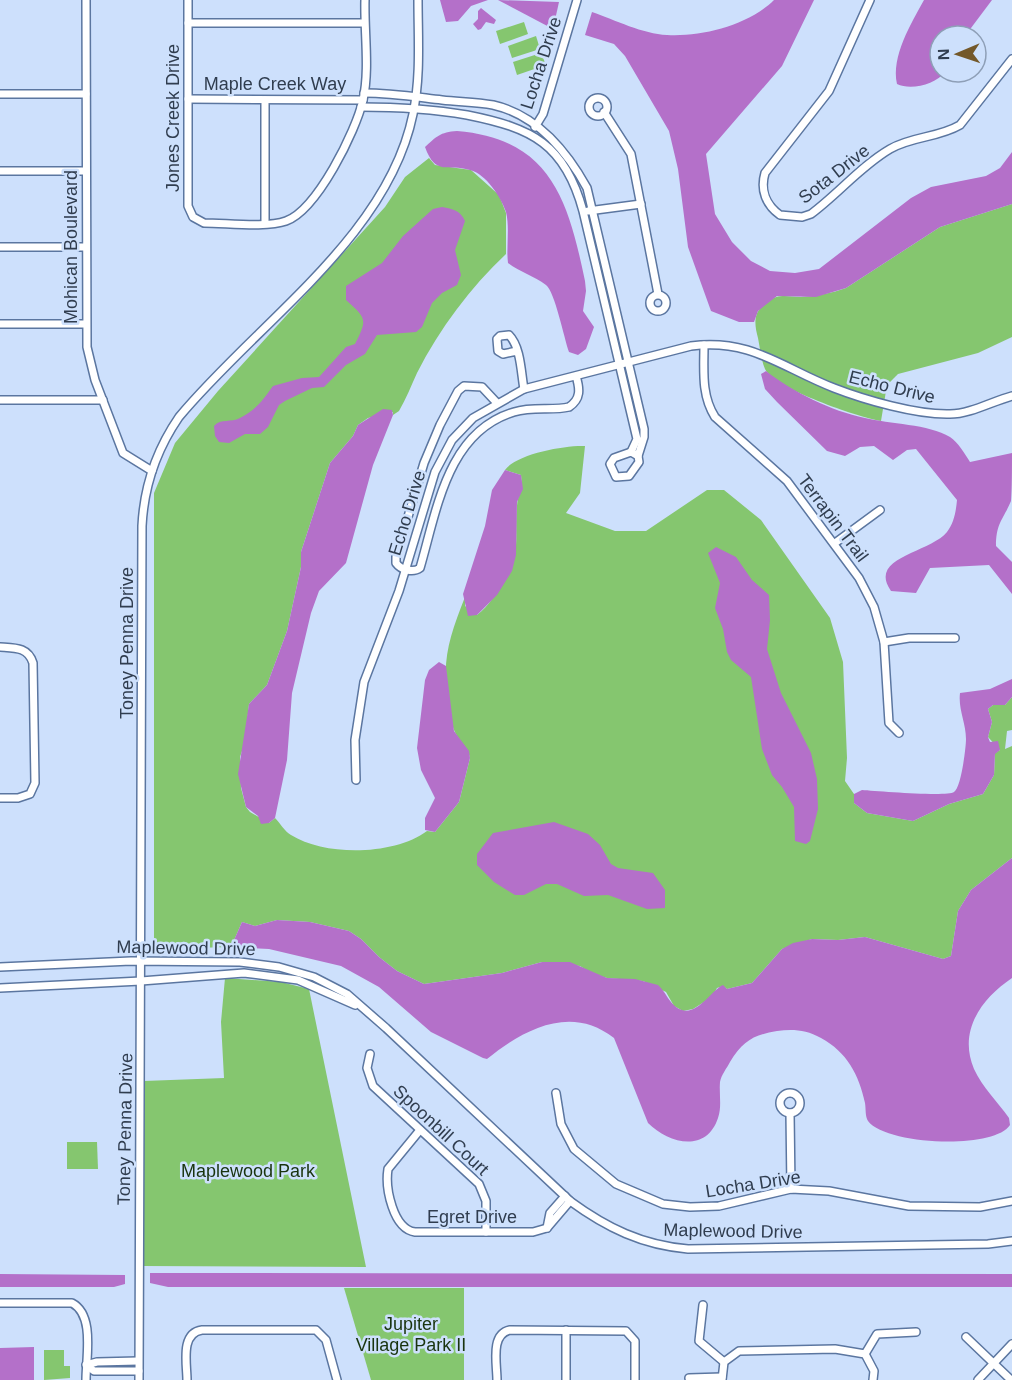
<svg xmlns="http://www.w3.org/2000/svg" width="1012" height="1380" font-family="Arial,sans-serif">
<style>
.green{fill:#85c66f}
.water{fill:#b470c9}
.lines{fill:none;stroke-linecap:round;stroke-linejoin:round}
.minor-casing{stroke:#5b76a0;stroke-width:10}
.minor{stroke:#fff;stroke-width:7}
.labels{text-anchor:middle;stroke-width:5;stroke-linejoin:round;paint-order:stroke}
.street-label{font-size:18px;fill:#303d4f;stroke:#cde0fc}
.park-label{font-size:18px;fill:#19340e;stroke:#cde0fc}
</style>
<rect width="100%" height="100%" fill="#cde0fc"/>
<g class="green">
<path d="M524 22 528 34 500 44 496 31Z"/>
<path d="M536 36 540 49 512 58 508 46Z"/>
<path d="M541 53 546 65 517 75 513 62Z"/>
<path d="M429 158 435 165 471 170 499 195 506 213V254C470 288 440 328 417 373 411 386 406 399 399 411L393 415V412L368 418 358 425 353 436 330 463 301 552V567L287 631 267 685 249 704 245 742 240 757 241 788 246 807 250 812 269 823 275 818C280 823 285 832 291 835 326 857 395 855 427 831L435 832 459 802 470 758C468 746 458 741 454 730 451 722 452 714 450 707 440 663 449 638 465 597V606L477 615C490 605 494 596 503 582 522 552 514 540 517 506 518 492 523 492 521 475L505 470C516 454 565 445 585 446L580 493 566 513 615 531H646L707 490H724L761 520 830 618 843 662 847 758 845 781 854 794V803L867 813 913 821 949 804 983 794 994 775 995 753 1000 750 988 737 992 722 988 709 993 705H1005L1012 697V730L1007 731 1005 749 1012 746V858L971 890 958 911 951 956 943 959 865 937 838 940 812 939 782 949 752 983 727 989 723 986 717 988 712 997 693 1009 683 1011 674 1006 666 992 643 981 607 978 591 973 580 966 542 962 502 973 424 984 397 971 379 957 361 939 349 931 310 922 277 920 255 926 242 922 231 947 154 949V493L175 443 218 391 385 207 405 177Z"/>
<path d="M1012 204V337L978 353 898 374 887 385 881 421C858 417 775 389 765 369 761 360 760 348 758 338 754 323 753 312 767 302 778 293 789 297 801 297 817 296 832 293 846 288L940 227Z"/>
<path d="M225 978 281 982 309 989 366 1267 142 1266 144 1081 224 1078 221 1022Z"/>
<path d="M67 1142H97L98 1169H67Z"/>
<path d="M344 1288H464V1380H371Z"/>
<path d="M44 1350H64V1366H70V1378L44 1380Z"/>
</g>
<g class="water">
<path d="M440 0H488L471 6 458 21 446 22Z"/>
<path d="M498 0 559 2 553 29Z"/>
<path d="M774 0H814L782 66 706 154 715 214 732 242 751 261 770 271 795 273 819 269 911 198 931 187 986 176 1000 168 1012 152V204L940 227 846 288 816 297 777 296 758 311 754 322H739L711 311 688 247 678 169 669 131 625 56 614 44 585 35 592 12C615 20 643 34 667 35 702 37 749 25 774 0Z"/>
<path d="M924 0H992L965 36H940V72H945C936 84 911 91 897 84 891 56 911 24 924 0Z"/>
<path d="M481 8 496 20 494 24 486 22 481 29 478 30 473 24 478 19V11Z"/>
<path d="M457 131C551 139 568 200 585 281L586 291 583 311 594 327 586 349 578 355 569 352C564 338 555 292 546 285 534 276 520 272 508 263 506 247 510 228 506 212 501 197 486 174 470 170 447 163 436 177 425 147 436 137 440 132 457 131Z"/>
<path d="M442 207C453 209 460 210 465 221L455 250 461 275 457 285 442 293 432 303 422 327 416 332 377 335 365 354 346 365 324 387 312 388 285 401 279 405 268 427 260 434H245L229 443 219 442 215 436 214 426C221 418 231 423 240 418 258 408 262 401 273 386L302 378 319 377 346 347 355 344C368 319 366 318 346 300V286L382 263 403 236 433 209Z"/>
<path d="M766 371C793 392 831 411 865 418 889 424 929 424 950 437 958 442 965 454 970 462L1012 453C1012 467 1012 489 1011 501 1003 520 996 523 996 546L1012 562V594L989 565 930 568 916 593 891 591C867 557 930 553 947 532 954 523 956 511 957 500L916 449 907 450 893 460 874 446 860 447 845 456 827 451 777 402 765 389 761 374Z"/>
<path d="M383 409 392 410 393 415 373 465 346 563 319 591 311 613 292 693 287 760 275 818 269 823 261 824 258 816 246 807 238 774 249 704 267 685 287 631 301 567V552L330 463 353 436 358 425Z"/>
<path d="M505 470 521 475 523 489 517 502 516 555 512 571 497 595 477 615 468 616 463 594 485 526 492 490Z"/>
<path d="M716 547 736 557 752 580 769 595 770 620 767 649 781 693 811 753 817 779 818 809 810 841 806 844 795 841 794 807 782 787 772 775 762 749 751 677 731 660 727 652 723 629 715 608 720 583 708 553Z"/>
<path d="M439 662 446 666 454 731 469 751 470 758 459 802 435 832 425 830V818L435 798 421 770 417 748 425 680 429 670Z"/>
<path d="M1012 679V697L1005 705H993L988 709 992 722 988 737 990 742 998 741 1000 750 995 754 994 775 983 794 949 804 913 821 867 813 854 803V794L862 790C877 791 947 797 954 792 961 788 966 748 966 739 966 723 958 709 960 693L990 689Z"/>
<path d="M554 822 588 834 600 845 611 864 618 868 653 873 665 890V908L647 909 608 895 584 896 557 884H546L524 895H515L494 882 477 865V854L493 833Z"/>
<path d="M1012 858V978C981 999 958 1031 974 1069 982 1087 998 1102 1009 1118L1010 1125C994 1150 886 1145 868 1121 865 1116 866 1109 865 1103 859 1075 847 1052 821 1038 806 1030 794 1029 777 1031 753 1035 743 1041 730 1062 727 1068 721 1075 720 1082 719 1094 722 1107 718 1118 706 1154 668 1143 648 1123L614 1038C571 1004 524 1029 487 1059L483 1058 431 1032 379 987 341 966 269 949 231 947 242 922 255 926 277 920 310 922 349 931 361 939 379 957 397 971 424 984 502 973 542 962H570L607 978 635 979 658 985C665 991 669 1002 676 1007 695 1021 710 991 723 985L727 989 752 983 782 949 793 943 812 939 838 940 865 937 943 959 951 956 958 911 971 890Z"/>
<path d="M150 1273 1012 1274V1287H168L150 1283Z"/>
<path d="M0 1274 125 1275V1284L114 1287H0Z"/>
<path d="M34 1347V1380H0V1348Z"/>
</g>
<g class="lines">
<g class="minor-casing">
<g id="minor">
<path d="M86 0 87 347 95 380 123 453 152 471"/>
<path d="M188 0V206L193 217 204 223C227 223 266 228 286 221 317 210 356 131 363 100 370 69 364 32 365 0"/>
<path d="M870 0 829 91 765 173C760 190 766 205 780 215L802 217 811 214C838 194 861 166 890 149 912 136 938 138 960 125L1012 59"/>
<path d="M188 23H364"/>
<path d="M364 93C391 93 416 97 442 100 459 102 476 102 493 105 537 115 566 150 587 188L644 429V437L638 456"/>
<path d="M0 94H86"/>
<circle cx="598" cy="107" r="9"/>
<path d="M188 99 363 100"/>
<path d="M361 107C397 107 432 109 467 115 532 128 565 144 583 211L637 439 631 452"/>
<path d="M604 112 631 154 658 294"/>
<path d="M535 127 543 114 577 0"/>
<path d="M0 171H86"/>
<path d="M588 211 641 204"/>
<path d="M265 223V100"/>
<path d="M0 247H86"/>
<circle cx="658" cy="303" r="8"/>
<path d="M0 324H86"/>
<path d="M704 345C704 370 701 395 715 417L787 481 859 578 874 607 884 642 889 723 899 733"/>
<path d="M517 351 503 354 498 351 497 339 500 336 509 335C521 347 521 373 524 389"/>
<path d="M0 400H103"/>
<path d="M497 403 482 387 464 386 458 391 440 425 424 463 396 557V563C401 570 413 573 420 568 437 510 447 432 514 412 533 406 552 411 569 407 581 399 580 389 576 376"/>
<path d="M631 452 638 456 639 462 629 476 616 477 610 464 614 458Z"/>
<path d="M835 543 880 510"/>
<path d="M884 642 909 638H955"/>
<path d="M0 647C15 648 28 647 33 663L35 783 30 794 18 798H0"/>
<path d="M356 780 355 740 364 682 399 591 435 472 452 440 473 418 524 389 691 346C751 338 782 368 834 388 865 400 917 415 950 414 970 414 993 401 1012 396"/>
<path d="M0 967 131 961 240 962 279 967 314 977 347 994 386 1028 570 1201C607 1228 642 1245 688 1249L988 1244 1012 1241"/>
<path d="M0 988 141 981 244 973 298 980 355 1005"/>
<path d="M370 1054 367 1068 373 1086 479 1184 486 1201V1232"/>
<circle cx="790" cy="1103" r="10"/>
<path d="M556 1093 561 1124 574 1149 616 1184 663 1204 690 1207 719 1206 791 1189 829 1191 909 1206 980 1207 1012 1201"/>
<path d="M790 1113 791 1189"/>
<path d="M420 1130 388 1169C385 1188 393 1229 415 1232H533L547 1228 570 1201"/>
<path d="M547 1228 550 1213 565 1196"/>
<path d="M0 1303H72C95 1315 86 1357 86 1380"/>
<path d="M703 1305 699 1341 724 1362"/>
<path d="M966 1337 1011 1380"/>
<path d="M865 1354 877 1334 916 1332"/>
<path d="M138 1361 97 1362 86 1365 94 1371H139"/>
<path d="M689 1378 722 1377"/>
<path d="M139 1380 142 526C144 486 157 449 179 417 257 323 388 237 413 114 421 76 418 38 418 0"/>
<path d="M187 1380C187 1364 180 1333 202 1330H316L326 1340 337 1380"/>
<path d="M497 1380C497 1364 490 1334 510 1330L626 1331 635 1341V1380"/>
<path d="M566 1380V1330"/>
<path d="M722 1380 724 1362 739 1351 835 1349 865 1354 874 1371 873 1380"/>
<path d="M978 1380 1012 1344"/>
</g>
</g>
<use href="#minor" class="minor"/>
</g>
<g class="labels">
<g class="street-label">
<text transform="translate(541 63) rotate(-72)" y="6">Locha Drive</text>
<text x="275" y="90">Maple Creek Way</text>
<text transform="translate(173 118) rotate(-90)" y="6">Jones Creek Drive</text>
<text transform="translate(834 174) rotate(-38)" y="6">Sota Drive</text>
<text transform="translate(71 247) rotate(-90)" y="6">Mohican Boulevard</text>
<text transform="translate(892 387) rotate(14)" y="6">Echo Drive</text>
<text transform="translate(407 513) rotate(-73)" y="6">Echo Drive</text>
<text transform="translate(833 518) rotate(53)" y="6">Terrapin Trail</text>
<text transform="translate(127 643) rotate(-90)" y="6">Toney Penna Drive</text>
<text transform="translate(186 948) rotate(1)" y="6">Maplewood Drive</text>
<text transform="translate(125 1129) rotate(-89)" y="6">Toney Penna Drive</text>
<text transform="translate(441 1130) rotate(43)" y="6">Spoonbill Court</text>
<text transform="translate(753 1184) rotate(-9)" y="6">Locha Drive</text>
<text x="472" y="1223">Egret Drive</text>
<text transform="translate(733 1231) rotate(1)" y="6">Maplewood Drive</text>
</g>
<g class="park-label">
<text x="248" y="1177">Maplewood Park</text>
<text x="411" y="1330">Jupiter<tspan x="411" dy="21">Village Park II</tspan></text>
</g>
</g>
<g transform="translate(958 54) rotate(268)"><circle r="28" fill="#cde0fc" stroke="#8e9fb7" stroke-width="1.5"/>
<path d="M0-4.5L10 22L0 15L-10 22Z" fill="#73582a"/>
<text y="-9" font-size="16" font-weight="bold" text-anchor="middle" fill="#303d4f">N</text>
</g>
</svg>
